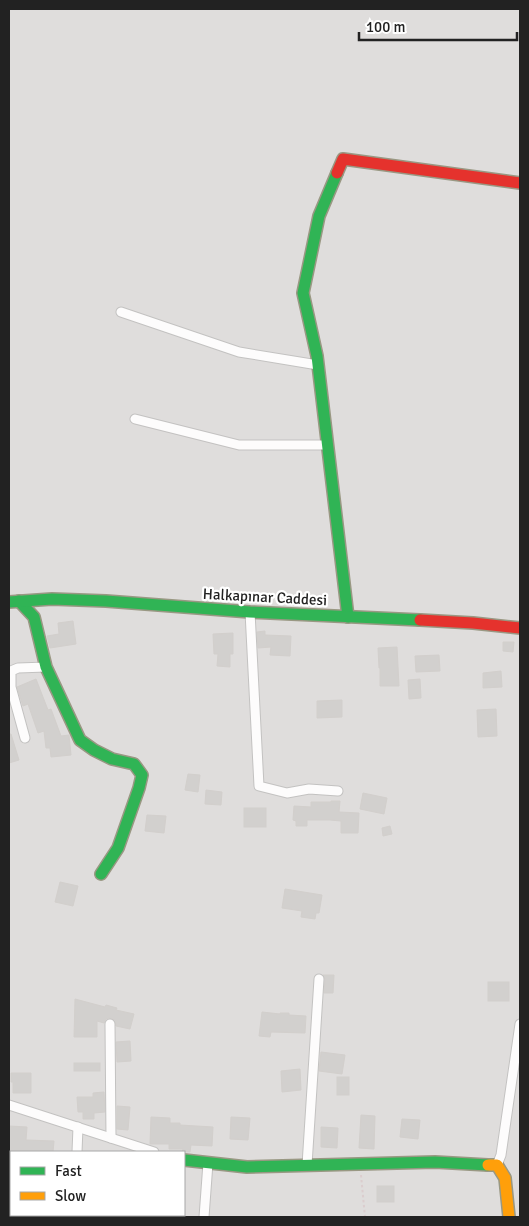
<svg xmlns="http://www.w3.org/2000/svg" width="529" height="1226" font-family="Signika,sans-serif">
<style>
.residential{fill:#dfdddc;fill-rule:evenodd}
.building{fill:#d2d0ce;stroke:#d2cfcc}
.lines{fill:none;stroke-linecap:round;stroke-linejoin:round}
.street-casing{stroke:#c3c2c1;stroke-width:11}
.fast-casing{stroke:#999883;stroke-width:14}
.slow-casing{stroke:#999883;stroke-width:14}
.jam-casing{stroke:#999883;stroke-width:14}
.path{stroke:#dbcdce;stroke-width:2;stroke-dasharray:2.5 2.5;stroke-linecap:butt}
.street{stroke:#fdfcfc;stroke-width:9}
.fast{stroke:#30b455;stroke-width:11}
.slow{stroke:#ff9f0a;stroke-width:11}
.jam{stroke:#e5322d;stroke-width:11}
.labels{text-anchor:middle;stroke-width:4.5;stroke-linejoin:round;paint-order:stroke}
.street-label{font-size:15px;fill:#222;stroke:#fff}
</style>
<rect width="100%" height="100%" fill="#efedeb"/>
<path class="residential" d="M9 9H520V1217H9ZM11 1152H184V1215H11Z"/>
<g class="building">
<path d="M73 621 76 644 50 648 47 636 59 634 58 623Z"/>
<path d="M265 631V635L291 636 290 656 270 655 271 647 258 648 257 632Z"/>
<path d="M233 633V654H230V667L217 666 218 654H214L213 634Z"/>
<path d="M503 642H514L513 652 503 651Z"/>
<path d="M397 647 399 686H380V668H379L378 648Z"/>
<path d="M439 655 440 671 416 672 415 656Z"/>
<path d="M501 671 502 687 483 688V673Z"/>
<path d="M36 679 48 710 51 709 61 736 69 735 71 755 51 757 50 748H46L44 731 38 733 28 704 23 706 17 687Z"/>
<path d="M420 679 421 698 409 699 408 680Z"/>
<path d="M342 700V717L317 718V701Z"/>
<path d="M496 709 497 736 478 737 477 710Z"/>
<path d="M9 734H11L19 760 9 763Z"/>
<path d="M188 774 200 775 198 792 185 790Z"/>
<path d="M206 790 222 792 221 805 205 804Z"/>
<path d="M363 793 387 798 384 814 360 809Z"/>
<path d="M331 801H340L339 812 359 813 358 833H341V821L330 820H307V826H296V821L293 820 294 806 311 807V802H331Z"/>
<rect x="244" y="808" width="22" height="19"/>
<path d="M147 815 166 816 164 833 145 831Z"/>
<path d="M390 826 392 834 383 836 382 828Z"/>
<path d="M60 882 78 886 73 906 55 902Z"/>
<path d="M285 889 322 895 319 913H316L315 919 301 917 302 911 282 908Z"/>
<path d="M323 975H334L333 993H324L325 979Z"/>
<rect x="488" y="982" width="21" height="19"/>
<path d="M75 999 105 1007 106 1005 117 1008 116 1010 134 1014 130 1029 116 1026 115 1020 109 1018 106 1019 104 1023 97 1021V1037H74Z"/>
<path d="M262 1012 280 1014V1013H289V1015L306 1016 305 1033 271 1032 270 1037 259 1036Z"/>
<path d="M130 1041 131 1061 117 1062 116 1042Z"/>
<path d="M321 1052 345 1055 342 1074 319 1071Z"/>
<rect x="74" y="1063" width="26" height="8"/>
<path d="M300 1069 301 1090 282 1092 281 1071Z"/>
<path d="M11 1073H31V1093H13V1082H11Z"/>
<rect x="337" y="1077" width="12" height="18"/>
<path d="M104 1092 105 1112 94 1113V1119H83V1112H78L77 1097H93V1093Z"/>
<path d="M117 1106 130 1107 128 1130 117 1129Z"/>
<path d="M361 1115 375 1116 374 1149 359 1148Z"/>
<path d="M151 1117 170 1118V1123H180V1125L213 1127 212 1146 191 1145 190 1152H182L183 1149H169V1144H150Z"/>
<path d="M231 1117 250 1118 248 1140 230 1139Z"/>
<path d="M402 1119 420 1120 418 1139 400 1137Z"/>
<path d="M9 1126 27 1127 26 1140 54 1141 53 1152H9Z"/>
<path d="M321 1127 338 1128 337 1148 321 1147Z"/>
<rect x="377" y="1186" width="17" height="16"/>
</g>
<g class="lines">
<g class="street-casing">
<g id="street">
<path d="M121 312 239 352 318 365"/>
<path d="M135 419 239 445H327"/>
<path d="M250 612 259 786 287 793 309 789 338 791"/>
<path d="M25 738 11 687V671L18 668 46 667"/>
<path d="M110 1024 111 1138"/>
<path d="M9 1105 154 1152"/>
<path d="M77 1152 78 1127"/>
<path d="M307 1165 319 979"/>
<path d="M497 1165 501 1155 520 1024"/>
<path d="M77 1217V1215"/>
<path d="M204 1217 208 1163"/>
</g>
</g>
<g class="fast-casing">
<g id="fast">
<path d="M337 173 319 216 303 293 317 356 348 617"/>
<path d="M19 601 34 617 46 667 80 740 94 750 112 759 134 764 142 775 139 788 118 848 101 874"/>
<path d="M9 602 52 599 106 601 250 612 420 620"/>
<path d="M184 1160 247 1167 435 1162 488 1165"/>
</g>
</g>
<g class="slow-casing">
<path id="slow" d="M488 1165H497L505 1178 509 1217"/>
</g>
<g class="jam-casing">
<g id="jam">
<path d="M337 173 343 159 520 183"/>
<path d="M420 620 473 623 520 628"/>
</g>
</g>
<path class="path" d="M361 1175 365 1217"/>
<use href="#street" class="street"/>
<use href="#fast" class="fast"/>
<use href="#slow" class="slow"/>
<use href="#jam" class="jam"/>
</g>
<g class="labels">
<g class="street-label">
<text transform="translate(265 597) rotate(3)" y="5">Halkapınar Caddesi</text>
</g>
</g>
<rect width="529" height="1226" fill="none" stroke="#222222" stroke-width="20"/>
<rect x="10" y="1151" width="175" height="65" fill="#ffffff" stroke="#a7a7a7"/>
<rect x="20" y="1167" width="25" height="8" fill="#30b455" stroke="#a7a7a7"/>
<text x="55" y="1176" font-size="15" fill="#222222">Fast</text>
<rect x="20" y="1192" width="25" height="8" fill="#ff9f0a" stroke="#a7a7a7"/>
<text x="55" y="1201" font-size="15" fill="#222222">Slow</text>
<path d="M359 32v8h158v-8" fill="none" stroke="#222222" stroke-width="2.5"/>
<text x="366" y="32" font-size="15" fill="#222222" stroke="#ffffff" stroke-width="4" paint-order="stroke">100 m</text>
</svg>
